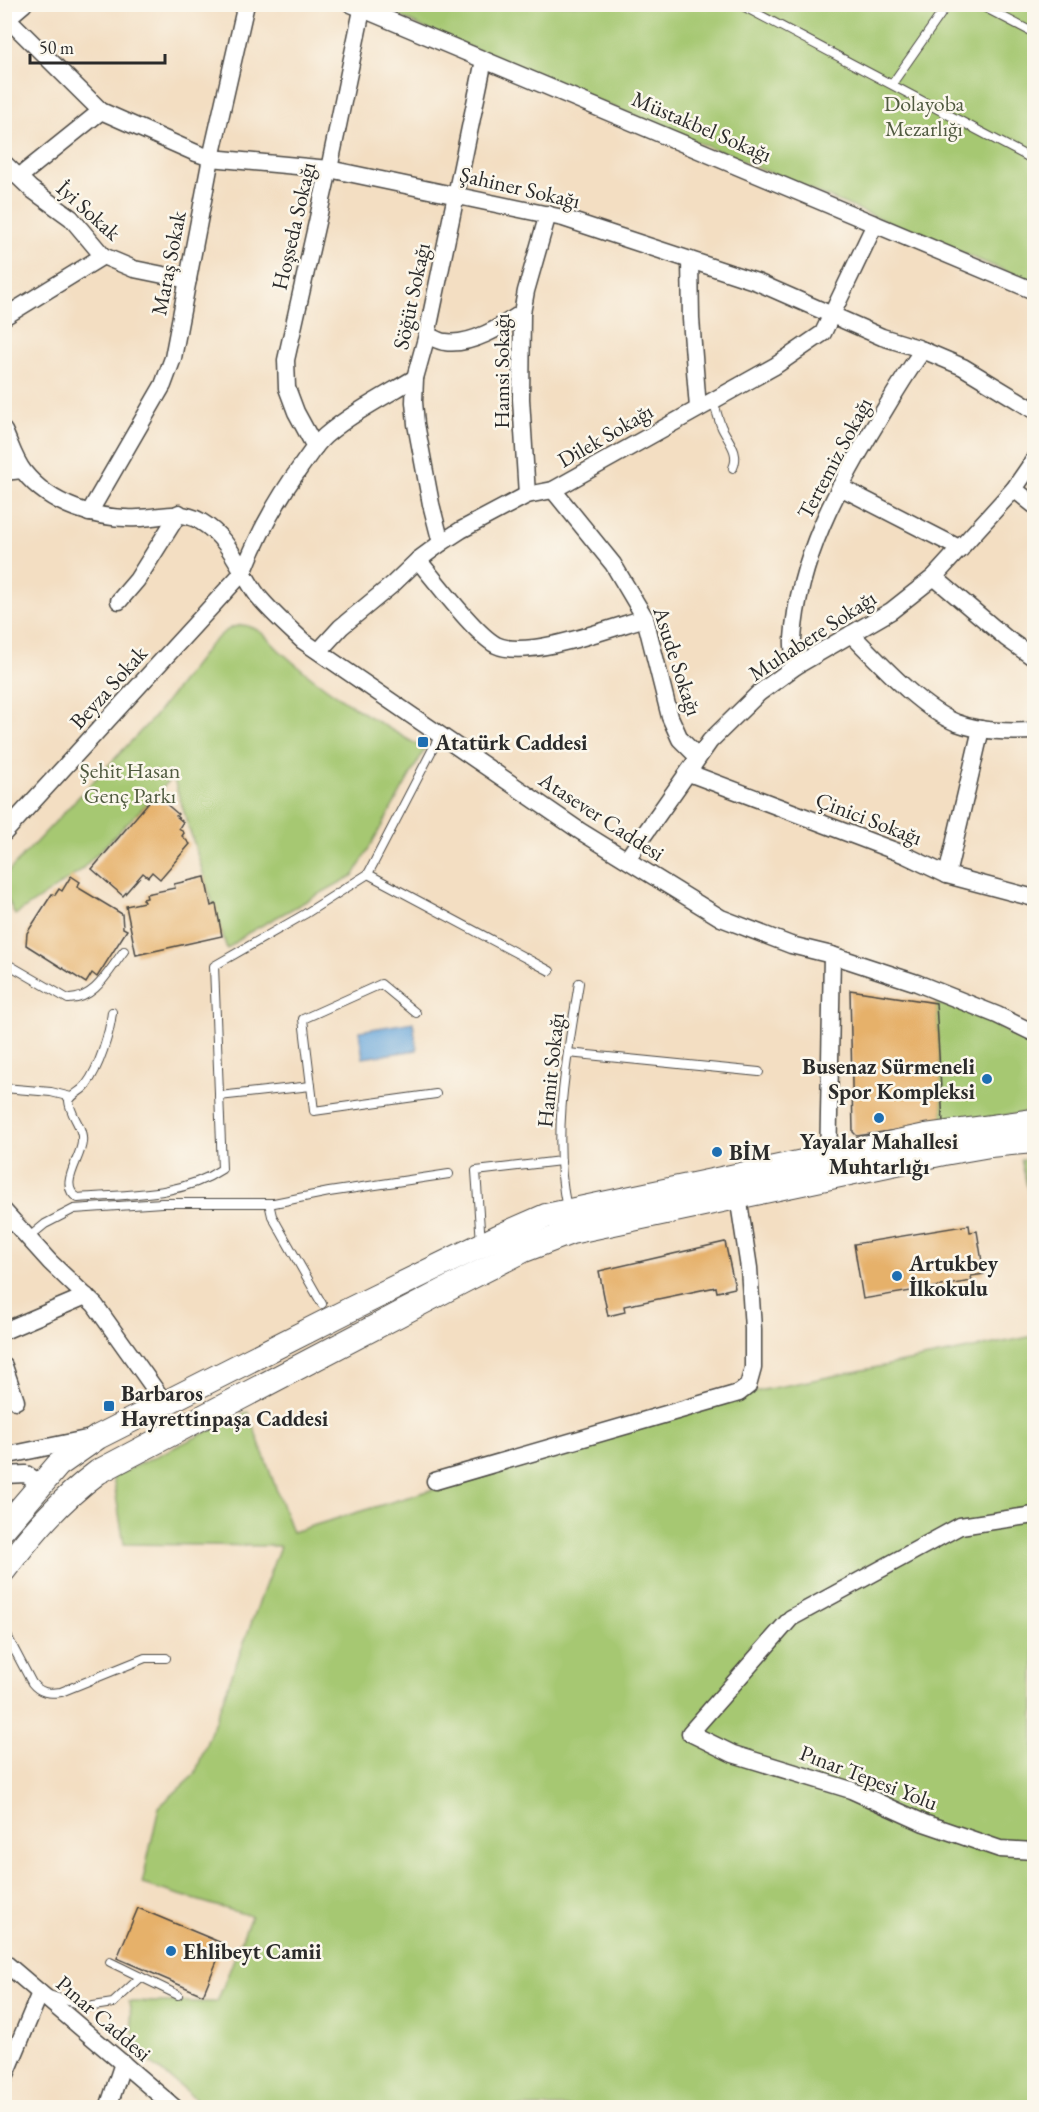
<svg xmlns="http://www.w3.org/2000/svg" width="1039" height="2112" font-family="'EB Garamond',serif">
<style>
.green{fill:#a6c872;stroke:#687a4e;stroke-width:1.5}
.water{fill:#68a6da;stroke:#4a6882;stroke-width:1.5}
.building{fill:#e6b16a}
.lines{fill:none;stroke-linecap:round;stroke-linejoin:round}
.lane-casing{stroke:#494642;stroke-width:10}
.street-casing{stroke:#494642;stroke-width:19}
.secondary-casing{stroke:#494642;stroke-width:26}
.lane{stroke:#fff;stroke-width:8}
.street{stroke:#fff;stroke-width:16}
.secondary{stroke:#fff;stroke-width:24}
.poi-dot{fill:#1f6fb2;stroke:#fbf7ec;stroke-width:2}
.labels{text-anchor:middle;stroke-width:5;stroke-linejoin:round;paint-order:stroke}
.park-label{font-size:22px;fill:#505a40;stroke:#fbf7ec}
.street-label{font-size:22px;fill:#2b2b2b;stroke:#fbf7ec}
.poi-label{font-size:22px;font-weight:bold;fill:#2b2b2b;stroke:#fbf7ec;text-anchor:start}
</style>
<rect width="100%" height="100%" fill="#fbf7ec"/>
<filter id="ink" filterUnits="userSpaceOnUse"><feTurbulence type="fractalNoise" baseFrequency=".0167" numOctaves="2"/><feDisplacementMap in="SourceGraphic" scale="12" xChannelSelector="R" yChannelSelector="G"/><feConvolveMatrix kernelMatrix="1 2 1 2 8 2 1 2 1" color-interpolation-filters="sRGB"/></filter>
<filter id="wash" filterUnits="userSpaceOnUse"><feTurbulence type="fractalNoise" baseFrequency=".008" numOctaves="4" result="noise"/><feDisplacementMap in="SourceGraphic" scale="24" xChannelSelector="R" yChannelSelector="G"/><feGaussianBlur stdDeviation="1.35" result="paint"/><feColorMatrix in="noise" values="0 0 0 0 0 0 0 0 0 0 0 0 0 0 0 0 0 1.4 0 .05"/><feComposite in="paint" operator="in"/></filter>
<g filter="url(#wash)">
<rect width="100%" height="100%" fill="#f3dec2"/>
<g class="green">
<path d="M376 5H1034V283L424 28Z"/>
<path d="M242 625C260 627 267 638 279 650 323 690 373 720 425 749L354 875 248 933 227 949 173 777 79 872 15 915 5 893V875L155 716 209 646 224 632 233 627Z"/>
<path d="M936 1003 974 1013 1034 1046V1112L943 1123Z"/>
<path d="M1021 1159H1034V1217Z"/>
<path d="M1034 1336V2107H206L136 2051 129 2002H217L251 1916 142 1884 159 1807 195 1774 280 1546 124 1544 113 1477 248 1412 292 1532 763 1390Z"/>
</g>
<path class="water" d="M413 1022 417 1050 363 1058 359 1031Z"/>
<g id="blocks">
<g class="building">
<path d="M158 791 167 799 164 802 178 814 176 816 183 822 179 828 184 833 182 836 190 844 160 879 152 872 148 877 143 873 123 896 92 869Z"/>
<path d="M71 876 80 882 77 887 122 914 123 928 127 930 97 977 92 973 86 983 26 945 27 933 52 894 55 895 59 889 62 891Z"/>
<path d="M205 877 211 906 216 904 222 936 136 955 126 906 144 902 143 899 147 898 146 894 175 888 174 884Z"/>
<path d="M850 990 936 1003 943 1123 857 1136 853 1132Z"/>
<path d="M969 1225 970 1232 977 1231 984 1274 971 1276 972 1281 863 1299 854 1244Z"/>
<path d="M725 1242 735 1288 717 1292 716 1287 624 1306 625 1312 608 1316 599 1271Z"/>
<path d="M138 1908 224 1944 203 1995 117 1958Z"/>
</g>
</g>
</g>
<g filter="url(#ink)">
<use href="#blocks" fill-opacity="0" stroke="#494642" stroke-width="1.5"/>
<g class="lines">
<g class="lane-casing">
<g id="lane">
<path d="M739 4 1034 160"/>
<path d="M978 4 1034 33"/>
<path d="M892 84 948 4"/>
<path d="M713 400C716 409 718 419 722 428 729 442 740 453 733 468"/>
<path d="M368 874 550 971"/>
<path d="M4 962 68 999C95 1000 109 970 124 951"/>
<path d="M112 1012C110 1033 99 1068 86 1085 81 1092 73 1093 69 1101 70 1116 84 1127 82 1142 81 1159 57 1186 78 1198 128 1194 180 1197 222 1169L214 966 305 914 368 874 440 735"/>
<path d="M416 1013 381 984 303 1019 314 1111 436 1094"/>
<path d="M568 1053 759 1072"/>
<path d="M4 1088 51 1092 71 1097"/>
<path d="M219 1096 311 1086"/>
<path d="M269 1203 272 1216 322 1304"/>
<path d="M567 1209C551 1133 567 1058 579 983"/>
<path d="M28 1238 45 1224 74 1209 162 1203H274L329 1192 449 1174"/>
<path d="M481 1243 476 1171 561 1161"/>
<path d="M4 1630 32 1683C40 1693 49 1694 61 1692L145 1658H166"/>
<path d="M110 1962 178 1995"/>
<path d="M49 1995 87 2007 113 2003 141 1977"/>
</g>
</g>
<g class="street-casing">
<g id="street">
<path d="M351 4 1034 291"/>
<path d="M7 18 101 111 196 153 211 158 329 169 563 218 757 282 882 337 918 348 963 367 1034 410"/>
<path d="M4 21 24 4"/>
<path d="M4 163 31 189 71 218 103 256 134 269 188 280"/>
<path d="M19 177 101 111"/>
<path d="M690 260 691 319 698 408"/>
<path d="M4 317 103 256"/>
<path d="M427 335C432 337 439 342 445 342 471 346 502 326 522 313"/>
<path d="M4 431C10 444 15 461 24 472 50 505 97 520 138 518 161 518 178 509 200 521 232 540 238 569 258 596 271 612 288 627 303 641L580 831 721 918 791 945 832 955 917 983 997 1015 1034 1033"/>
<path d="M315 447 296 412 287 388 286 360 329 169 362 10"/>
<path d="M4 472 22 470"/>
<path d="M840 487 961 549"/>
<path d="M1014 489 1034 505"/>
<path d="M553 490 613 564 645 618 670 717 680 739 698 757"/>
<path d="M527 495 521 399 522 313 526 291 548 214"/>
<path d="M89 513 163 385 173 358 211 158 246 4"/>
<path d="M441 543 431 504 416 424 414 402 415 378 427 335 484 60"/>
<path d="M418 560C435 580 475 634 496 645 527 660 611 628 645 618"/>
<path d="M934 577 1006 638 1034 658"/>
<path d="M119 601 137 580 179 513"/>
<path d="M851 634C880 663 920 708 957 723 981 732 1009 732 1034 731"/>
<path d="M319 651 341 627 393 584 418 560 441 543 461 530 527 495 553 490 775 366 823 333 875 224"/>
<path d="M796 666C795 658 792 648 793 639 798 559 838 486 879 419 893 396 907 372 923 350"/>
<path d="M689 773 903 854 947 875 1034 898"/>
<path d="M4 833 244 571C259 532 278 498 302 465 309 455 316 444 325 436 352 413 385 396 415 378"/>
<path d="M627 859 710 741 759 693 796 666 891 611 934 577 1014 489 1034 460"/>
<path d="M947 875 981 729"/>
<path d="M828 1167 832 955"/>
<path d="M4 1211 50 1262 95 1305 164 1402"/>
<path d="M4 1331 86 1296"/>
<path d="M4 1366 16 1401"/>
<path d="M4 1456 91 1438"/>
<path d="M4 1475 26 1474 41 1484"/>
<path d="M435 1481 739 1393 748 1386 753 1368V1329L749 1268 738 1196"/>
<path d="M1034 1515 960 1526 791 1618 690 1733 733 1754 851 1790 924 1823 1000 1849 1034 1851"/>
<path d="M4 1962 175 2108"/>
<path d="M4 2079 40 1993"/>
<path d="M108 2108 123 2063"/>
</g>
</g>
<g class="secondary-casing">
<g id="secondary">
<path d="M4 1528 58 1465 98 1437 349 1310 498 1237 546 1216 926 1136 1034 1121"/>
<path d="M4 1570C34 1531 58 1502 98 1472L463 1281 524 1250 571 1232 944 1153 990 1145 1034 1141"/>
</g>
</g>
<use href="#lane" class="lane"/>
<use href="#street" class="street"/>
<use href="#secondary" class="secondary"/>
</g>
</g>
<g class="poi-dot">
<rect x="417" y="736" width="12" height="12" rx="3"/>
<circle cx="987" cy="1079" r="6"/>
<circle cx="879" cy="1118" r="6"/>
<circle cx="717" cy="1152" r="6"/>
<circle cx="897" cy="1276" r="6"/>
<rect x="103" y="1400" width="12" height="12" rx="3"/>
<circle cx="171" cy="1951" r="6"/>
</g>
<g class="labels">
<g class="park-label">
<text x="924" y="111">Dolayoba<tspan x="924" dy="25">Mezarlığı</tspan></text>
<text x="130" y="778">Şehit Hasan<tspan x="130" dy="25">Genç Parkı</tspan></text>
</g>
<g class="street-label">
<text transform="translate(702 126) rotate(23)" y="8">Müstakbel Sokağı</text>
<text transform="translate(520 187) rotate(13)" y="8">Şahiner Sokağı</text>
<text transform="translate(89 210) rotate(42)" y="8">İyi Sokak</text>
<text transform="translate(293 226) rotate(-77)" y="8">Hoşseda Sokağı</text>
<text transform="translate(168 263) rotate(-79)" y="8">Maraş Sokak</text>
<text transform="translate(411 296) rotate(-78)" y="8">Söğüt Sokağı</text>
<text transform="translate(501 371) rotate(-90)" y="8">Hamsi Sokağı</text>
<text transform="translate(605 435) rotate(-30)" y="8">Dilek Sokağı</text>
<text transform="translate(834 458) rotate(-62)" y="8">Tertemiz Sokağı</text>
<text transform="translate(812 635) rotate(-33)" y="8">Muhabere Sokağı</text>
<text transform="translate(678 661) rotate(72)" y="8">Asude Sokağı</text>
<text transform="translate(108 687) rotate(-48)" y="8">Beyza Sokak</text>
<text transform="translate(602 816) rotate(33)" y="8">Atasever Caddesi</text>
<text transform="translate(869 818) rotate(21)" y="8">Çinici Sokağı</text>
<text transform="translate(550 1070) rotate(-84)" y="8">Hamit Sokağı</text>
<text transform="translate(869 1777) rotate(21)" y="8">Pınar Tepesi Yolu</text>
<text transform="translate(104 2018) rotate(41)" y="8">Pınar Caddesi</text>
</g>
<g class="poi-label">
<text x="435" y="750">Atatürk Caddesi̇</text>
<text x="975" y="1074" text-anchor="end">Busenaz Sürmeneli<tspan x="975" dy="25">Spor Kompleksi</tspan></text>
<text x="879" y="1149" text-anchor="middle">Yayalar Mahallesi<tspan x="879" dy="25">Muhtarlığı</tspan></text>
<text x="729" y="1160">BİM</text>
<text x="909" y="1271">Artukbey<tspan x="909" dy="25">İlkokulu</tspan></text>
<text x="121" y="1401">Barbaros<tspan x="121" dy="25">Hayrettinpaşa Caddesi</tspan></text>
<text x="183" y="1959">Ehlibeyt Camii</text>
</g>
</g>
<rect width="1039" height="2112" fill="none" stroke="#fbf7ec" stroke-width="24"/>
<path d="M30 54v9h135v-9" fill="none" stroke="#2b2b2b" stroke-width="3"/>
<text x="39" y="54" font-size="18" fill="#2b2b2b" stroke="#fbf7ec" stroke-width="4.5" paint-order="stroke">50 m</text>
</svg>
